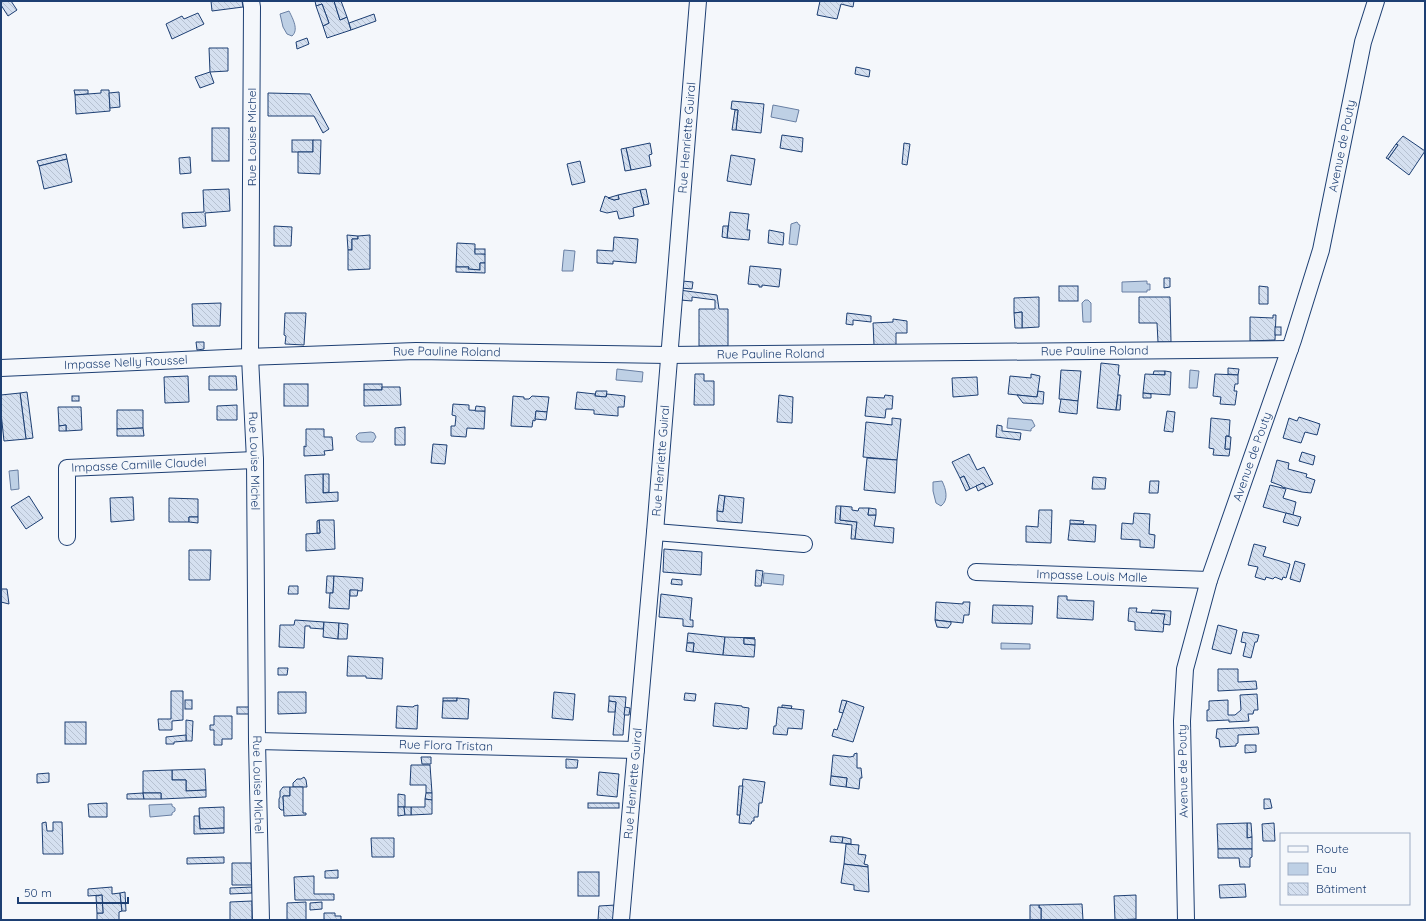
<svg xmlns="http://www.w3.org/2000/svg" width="1426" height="921" font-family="Quicksand,sans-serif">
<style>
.water{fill:#bed0e5;stroke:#687fa3}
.building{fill:url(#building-back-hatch);stroke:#1d3f73}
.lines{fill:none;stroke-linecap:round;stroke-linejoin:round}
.minor-casing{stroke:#1d3f73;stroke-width:18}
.minor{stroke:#f4f7fb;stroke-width:16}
.labels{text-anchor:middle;stroke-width:3;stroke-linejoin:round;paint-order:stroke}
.street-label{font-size:12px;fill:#1d3f73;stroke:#f4f7fb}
</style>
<defs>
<pattern id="building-back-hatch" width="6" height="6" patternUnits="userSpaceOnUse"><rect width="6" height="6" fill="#d5e0f0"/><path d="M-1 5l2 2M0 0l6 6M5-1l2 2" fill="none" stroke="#b6c1d1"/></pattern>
</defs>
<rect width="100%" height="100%" fill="#f4f7fb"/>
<g class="water">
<path d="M289 11C293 19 299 30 292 36L287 34 283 27 280 14Z"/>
<path d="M773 105 799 110 796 122 771 117Z"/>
<path d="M797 222 799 225H800L797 245 789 244 791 224Z"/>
<path d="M564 250 575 251 573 271H562Z"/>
<path d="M1147 281V284H1150V290H1147V292H1122V282Z"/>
<path d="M1085 300H1088L1091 303V322H1083L1082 303Z"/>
<path d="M617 369 643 372 642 382 616 380Z"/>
<path d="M1190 370 1199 371 1197 388H1189Z"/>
<path d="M1008 418 1032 420 1035 426 1031 429V431L1007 428Z"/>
<path d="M371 432 374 433 376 437 373 442H361L357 440 356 436 359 433Z"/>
<path d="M18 470 19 489 11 490 9 471Z"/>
<path d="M942 481C946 489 949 500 941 506L936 503 933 491V482Z"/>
<path d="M764 573 784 575 783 585 763 583Z"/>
<path d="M1001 643 1030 644V649H1001Z"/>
<path d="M172 804V806L175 808V811L172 813V815L150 817 149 805Z"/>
</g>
<g class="building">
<path d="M1 1H11L17 10 8 16 1 5Z"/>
<path d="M211 1H242L243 7 212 11Z"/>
<path d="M315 1H334L340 20 347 17 351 30 327 38 323 26 329 23 322 4 316 6Z"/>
<path d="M334 1H341L347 17 340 20Z"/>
<path d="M820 1H854L853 7 841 4 837 19 817 15Z"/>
<path d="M322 4 329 23 323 26 316 6Z"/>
<path d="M198 13 204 24 172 39 166 24 182 16 184 19Z"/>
<path d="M374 14 376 21 351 30 349 23Z"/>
<path d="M307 38 309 44 297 49 296 42Z"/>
<path d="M209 48H228V71L210 72Z"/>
<path d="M856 67 870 70 869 77 855 74Z"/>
<path d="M210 72 214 83 200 88 195 77Z"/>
<path d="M74 90H88V94L75 95Z"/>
<path d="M101 90H109L110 111 76 114 75 95 101 93Z"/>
<path d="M119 92 120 107 110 108 109 93Z"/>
<path d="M268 93 310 94 329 129 323 133 314 116H268Z"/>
<path d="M732 101 764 104 761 133 736 130 738 110 731 109Z"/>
<path d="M735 110H738L736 130H732Z"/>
<rect x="212" y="128" width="17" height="33"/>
<path d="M782 135 803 138 802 152 780 148Z"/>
<path d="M1403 136 1425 151 1409 175 1388 159 1398 145 1396 144Z"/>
<rect x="292" y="140" width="21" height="12"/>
<path d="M313 140H321L320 174 298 173V152H313Z"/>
<path d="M650 143 652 154 649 155 651 166 631 170 626 148Z"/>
<path d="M904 143 910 144 907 165 902 164Z"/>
<path d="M1396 144 1398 145 1388 159 1386 158Z"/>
<path d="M626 148 631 170 625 171 621 149Z"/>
<path d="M66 154 67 159 39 166 37 161Z"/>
<path d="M731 155 755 159 751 185 727 181Z"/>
<path d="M190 157 191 173 180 174 179 158Z"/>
<path d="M67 159 72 182 44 189 39 166Z"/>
<path d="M580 161 585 182 572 185 567 164Z"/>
<path d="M229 189 230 211 205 213 206 226 183 228 182 213 204 212 203 190Z"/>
<path d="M646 189 649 204 644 205 640 190Z"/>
<path d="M640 190 644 205 633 208 634 216 619 219 617 211 607 213 600 211 605 196 614 200 619 199 618 195Z"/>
<path d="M618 195 619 199 614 200 608 198Z"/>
<path d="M730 212 749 214 747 230H750L749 240 727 238Z"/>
<path d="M274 226 292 227 291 246H274Z"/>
<path d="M723 226H728L727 238 722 237Z"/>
<path d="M769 230 784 233 783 245 768 243Z"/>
<path d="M347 235 358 236V239H352V250H348Z"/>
<path d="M370 235V269L348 270V250H352V239H358V236Z"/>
<path d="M614 237 638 239 636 263 613 261V264L597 263V250L613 251Z"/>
<path d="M457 243 475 244V253L485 254V263H480V270L468 269 469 267H456Z"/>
<rect x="475" y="249" width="10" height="5"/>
<path d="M480 263H485V273L456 272V267H469L468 269 480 270Z"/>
<path d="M750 266 781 269 779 287 762 285V287H759V285L748 284Z"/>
<path d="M1164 278H1170V287L1164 288Z"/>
<path d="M682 281 693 282 692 289 681 288Z"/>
<rect x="1059" y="286" width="19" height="15"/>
<path d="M1259 286 1268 287V304H1259Z"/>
<path d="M679 290 717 295 719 309H728V346H699V309H715V300L692 297V301L680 300Z"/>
<path d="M1039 297V327L1022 328V312L1014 313V298Z"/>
<path d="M1139 297H1170L1171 342H1158L1157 323H1139Z"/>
<path d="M221 303 220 326H193L192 304Z"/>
<path d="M1022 312V328H1015L1014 313Z"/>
<path d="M285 313H306L304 345 285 344 286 336 284 335Z"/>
<path d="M847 313 871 316V322L853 320V325L846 324Z"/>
<path d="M1273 315H1276L1275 340 1250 341V317L1273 318Z"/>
<path d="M893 319 907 321V333H896V345H874L873 323 893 322Z"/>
<rect x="1275" y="327" width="6" height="8"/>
<path d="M196 342H204V349L197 350Z"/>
<path d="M1101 363 1119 365 1118 375H1120L1116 410 1097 408Z"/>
<path d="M1228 368 1239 369 1238 375 1228 374Z"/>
<path d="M1061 370 1081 371 1078 401 1059 399Z"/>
<path d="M1154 371H1165V375H1153Z"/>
<path d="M1165 371 1171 372 1170 395 1143 393 1145 374 1165 375Z"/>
<path d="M695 374H704V381H714V405H694Z"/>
<path d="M1031 374 1040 376 1037 397 1008 394 1010 376 1031 378Z"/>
<path d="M1215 374 1238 375V384H1235L1234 391H1237L1235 405 1220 404 1221 397 1213 396Z"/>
<path d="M188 376 189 402 165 403 164 377Z"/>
<path d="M209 376H236L237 390H209Z"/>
<path d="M977 377 978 395 953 397 952 378Z"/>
<rect x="284" y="384" width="24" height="22"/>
<rect x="364" y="384" width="18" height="6"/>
<path d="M382 387H400L401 405 364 406V390H382Z"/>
<path d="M596 391H607L606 397 595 396Z"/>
<path d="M1038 391 1044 392 1043 404 1023 403 1017 395 1037 397Z"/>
<path d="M27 392 33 438 26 439 20 393Z"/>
<path d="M577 392 595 394V396L606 397 607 394 625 396 624 407H618V416L594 414V410L575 409Z"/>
<path d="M20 393 26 439 4 441 1 413V395Z"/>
<path d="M1143 393 1151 394V398H1143Z"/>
<path d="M779 395 793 397 792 423 777 422Z"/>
<path d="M885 395 893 396 892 409H886L885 418 865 416 867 397 884 398Z"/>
<path d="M1118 395H1121L1120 410H1116Z"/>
<rect x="72" y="396" width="7" height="5"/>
<path d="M513 396 524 397V399H529L532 396 549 397 547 412 536 411 535 421 533 420 532 427 511 426Z"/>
<path d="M1061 399 1078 401 1077 414 1059 412Z"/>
<path d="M453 404 469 405V410L485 411 484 429 467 428 466 437 451 436V426H455L456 416 452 415Z"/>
<path d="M237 405V420H217V406Z"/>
<path d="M476 406 485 407V411H475Z"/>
<path d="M58 407H81L82 430 66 431V425L59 426Z"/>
<path d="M117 410H143V428L117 429Z"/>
<path d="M536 411 547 412 546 420 535 419Z"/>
<path d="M1167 411 1175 412 1173 432 1164 431Z"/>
<path d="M1299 417 1320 424 1317 435 1305 432 1301 443 1283 438 1289 418 1297 421Z"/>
<path d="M892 418 901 419 897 460 863 457 866 422 892 425Z"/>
<path d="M1211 418 1230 420 1229 436H1226L1225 449H1230L1229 456 1213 455 1214 449 1209 448Z"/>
<path d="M66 425V431H59V426Z"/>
<path d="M997 425 1002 426V431L1021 433 1020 440 996 437Z"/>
<path d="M405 427V445H395V428Z"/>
<path d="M143 428 144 436H117V429Z"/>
<path d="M306 429H324V437H332L333 450 324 451 325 455 304 456V446L306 447Z"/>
<path d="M1226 436 1231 437 1230 449H1225Z"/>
<path d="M433 444 447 445 445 464 431 463Z"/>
<path d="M1302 452 1315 456 1313 465 1299 461Z"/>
<path d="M969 454 977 470 984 467 993 484 986 487 983 483 970 489 964 476 960 478 952 462Z"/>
<path d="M867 458 897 460 895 493 864 490Z"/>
<path d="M1277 460 1289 463 1288 469 1307 474 1306 477 1315 480 1311 493 1302 492 1282 487V486L1271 482Z"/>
<path d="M323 474H329V492L323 493Z"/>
<path d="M323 474V493L338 492V501L306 503 305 475Z"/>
<path d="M964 476 970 489 966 491 960 478Z"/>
<path d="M1093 477 1106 478 1105 489H1092Z"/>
<path d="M1150 481H1159L1158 493H1149Z"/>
<path d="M983 483 986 487 978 491 976 486Z"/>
<path d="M1270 485 1286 489 1283 498 1296 502 1293 515 1263 507Z"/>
<path d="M719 495 725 496 723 512 717 511Z"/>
<path d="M29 496 43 518 26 529 11 507Z"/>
<path d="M725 496 744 498 742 523 717 521V511L723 512Z"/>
<path d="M133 497 134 520 111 522 110 498Z"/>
<path d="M169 498 198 499V517H189V522H169Z"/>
<path d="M836 506H841L840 520 857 522 855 539H851L852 525 835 523Z"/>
<path d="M841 506 852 507V510L858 511 859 508H869L868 515H876L874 526 894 528 893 543 855 539 857 522 840 520Z"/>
<path d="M869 508 876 509V515H868Z"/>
<path d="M1039 510H1052L1051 543 1026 542V526L1038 527Z"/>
<path d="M1134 513 1150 514 1149 534 1155 535 1154 548 1140 547V540L1121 539 1122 523 1133 524Z"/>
<path d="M1286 513 1301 517 1298 526 1283 522Z"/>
<path d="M189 517H198V523L189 522Z"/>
<path d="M319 520H334L335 549 306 551V534L320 533Z"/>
<path d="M319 520 320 533H317V521Z"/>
<path d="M1070 520 1084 521 1083 524H1070Z"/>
<path d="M1070 524 1096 525 1095 542 1068 540Z"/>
<path d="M1254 544 1266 547 1263 556 1290 564 1286 578 1283 577 1282 580 1275 577 1273 579 1266 577 1265 580 1255 577 1258 567 1248 565Z"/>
<path d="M664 549 702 552 701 575 663 572Z"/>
<path d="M189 550H211L210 580H189Z"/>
<path d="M1295 561 1305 564 1300 582 1290 579Z"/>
<path d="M756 570 763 571 761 586H755Z"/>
<path d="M327 576H334L333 593H326Z"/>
<path d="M334 576 363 578 362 591 350 590 349 609 329 608 330 593H333Z"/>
<path d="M672 579 682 580V585L671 584Z"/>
<path d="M289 586H298V594H288Z"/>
<path d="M1 589H7L9 604 1 602Z"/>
<path d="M350 590H358L357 596H350Z"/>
<path d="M661 594 692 598 690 620H693V627L683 626V619L659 617Z"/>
<path d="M1058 596H1067V600L1094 601 1093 620 1057 618Z"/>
<path d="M936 602 963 604V602H970L969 615H964L963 623 935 620Z"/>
<path d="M993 605 1033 606 1032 624 992 623Z"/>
<path d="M1129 608H1137L1136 612 1165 614 1163 632 1135 630V622L1128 621Z"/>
<path d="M1152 610 1171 611 1170 625 1163 624 1165 614 1151 613Z"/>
<path d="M295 620 324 622 323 629 310 628V626H305L304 648 279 647 280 625H294Z"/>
<path d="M935 620 951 622V624L948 628 937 627Z"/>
<path d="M324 622 339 623 338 639 323 637Z"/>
<path d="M339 623 348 624 347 639H338Z"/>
<path d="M1218 625 1237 630 1231 654 1212 649Z"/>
<path d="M1243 632 1259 635 1257 642H1255L1251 658 1243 656 1246 643 1241 642Z"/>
<path d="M688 633 725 637 723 655 693 652 694 643H687Z"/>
<path d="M725 637 755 638H744V644L755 645 754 657 723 655Z"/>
<path d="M744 638 755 639V645L744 644Z"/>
<path d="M687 643H694L693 652 686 651Z"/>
<path d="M348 656 383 658 382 679 366 678V676H347Z"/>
<path d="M278 668H288L287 675H278Z"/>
<path d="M1218 669H1238V682L1256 681 1257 689 1218 691Z"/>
<path d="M171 691H183V720L172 721V730H159L158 719H171Z"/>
<path d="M278 692H306V713L278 714Z"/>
<path d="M554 692 575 694 573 720 552 718Z"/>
<path d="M685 693 696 694 695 701 684 700Z"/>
<path d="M1257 694 1258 710H1254L1253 714H1248L1249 721 1229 722V720L1207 721V710H1209V701L1228 700V715H1235L1241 710 1240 695Z"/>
<path d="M609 696 626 697 623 735H613L616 702 609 701Z"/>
<rect x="443" y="698" width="14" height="3"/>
<path d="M457 698 469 699 468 719 442 718 443 701H457Z"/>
<rect x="185" y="700" width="7" height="9"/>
<path d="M842 700 847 701 843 713 839 712Z"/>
<path d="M609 701 616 702 615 712H608Z"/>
<path d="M847 701 864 707 853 742 832 736 834 729 837 730Z"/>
<path d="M715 703 742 706V707L749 708 747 729 740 728 739 729 713 726Z"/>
<path d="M418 705 417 729 396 728 397 706 413 707 414 706Z"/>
<path d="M782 705 792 706 791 709 782 708Z"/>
<rect x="237" y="707" width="13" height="7"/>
<path d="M625 707 630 708 629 715H624Z"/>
<path d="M778 707 804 710 802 729 788 728 787 735 773 734 774 726H776Z"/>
<path d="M214 716H232V739H222V745H214V730H210V725H214Z"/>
<path d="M186 720 193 721 192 741H186Z"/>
<rect x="65" y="722" width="21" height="22"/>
<path d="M1258 727 1259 734 1238 735V743L1236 744V746L1220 747 1219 739 1216 738 1217 729Z"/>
<path d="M186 735V741L174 742V744H166V737Z"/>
<path d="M1245 745H1256V752L1245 753Z"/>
<path d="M857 753V768H861L862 778H860L859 789 846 787 847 778 831 776 833 755 850 757 854 756V754Z"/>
<path d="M421 757H431V764H422Z"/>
<path d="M566 759 578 760 577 768H566Z"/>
<path d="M411 765H430L432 793H426V785H410Z"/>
<path d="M205 769 206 790 186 791V780H172V770Z"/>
<path d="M172 770V780H186V791L206 790V797L161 799V793H143V771Z"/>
<path d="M599 772 619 774 617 797 597 795Z"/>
<path d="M49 773V782L37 783V774Z"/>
<path d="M831 776 847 778 846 787 830 785Z"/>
<path d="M304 777 306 780 307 787H293V783L297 779H301Z"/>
<path d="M743 779 765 782 762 803H759L758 817H754V821H752L751 824 739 823Z"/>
<path d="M739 786H743L740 815H737Z"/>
<path d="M283 787H290V796H283L284 810H281L279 808V799L280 797V791Z"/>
<path d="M290 787H303V813H306V815L284 816 283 796H290Z"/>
<path d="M143 793 144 799H127V794Z"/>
<path d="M143 793H161V799H144Z"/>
<path d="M426 793H432V800L425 799Z"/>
<path d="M398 794 405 795V807H398Z"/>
<path d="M425 799 432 800V814L411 815V807H425Z"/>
<path d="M1264 799H1270L1272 808 1264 809Z"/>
<path d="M107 803V817H89L88 804Z"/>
<rect x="588" y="803" width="31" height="5"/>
<path d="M224 807V828L200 829 199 808Z"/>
<path d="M398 807H404L405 815 398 816Z"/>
<path d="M404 807H411V815H405Z"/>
<path d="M194 816H199L200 829 224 828V833L194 834Z"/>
<path d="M46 822 47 831H53V822H62L63 854H43L42 823Z"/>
<path d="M1247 823H1251L1252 837 1247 838Z"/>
<path d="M1247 823V838L1252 837V849H1218L1217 824Z"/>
<path d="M1274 823 1275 841H1263L1262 824Z"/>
<path d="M831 836 843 837 842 843 830 842Z"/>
<path d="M843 837 851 839V844L842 843Z"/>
<path d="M371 838H394V857H372Z"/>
<path d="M846 844 859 845 858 854 866 855 864 864 868 865V867L844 864Z"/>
<path d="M1218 849H1252V857L1250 858V867H1240L1239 858H1218Z"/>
<path d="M224 857V863L187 864V858Z"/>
<path d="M232 863H251L252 885H232Z"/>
<path d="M844 864 868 867 869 892 854 890V885L841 883Z"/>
<path d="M338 870V878H325V871Z"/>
<rect x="578" y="872" width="21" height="24"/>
<path d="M314 876V894H334V900H295L294 877Z"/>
<path d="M1245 884 1246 897 1220 898 1219 885Z"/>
<path d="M112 887V894L120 893 122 911 119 912V920H97V913H103L102 895 88 896V889Z"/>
<path d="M252 887V893L230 894V888Z"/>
<path d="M125 892 126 911H122L120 893Z"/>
<path d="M102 895 103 913H97L96 896Z"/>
<path d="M1136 895V919L1115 920 1114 896Z"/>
<path d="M252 901V920H230V902Z"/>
<path d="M306 902V920H287V903Z"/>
<path d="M322 902V909L310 910V903Z"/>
<path d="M1082 904 1083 920H1041V908H1039V905Z"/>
<path d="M616 905 615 920H598L599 906Z"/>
<path d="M1030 905H1039V908H1041V920H1030Z"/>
<path d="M324 913H335V916H341V920H324Z"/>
</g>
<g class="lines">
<g class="minor-casing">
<g id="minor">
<path id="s1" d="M251 1 252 7 250 357 255 460 257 741 261 920"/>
<path id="s2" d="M1 368 250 357 416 351 668 355 1290 349"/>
<path d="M655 532 804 544"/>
<path id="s3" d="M67 537V468L255 460"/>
<path id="s4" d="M976 572 1209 580"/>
<path id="s5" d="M257 741 636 750"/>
<path id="s6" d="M621 920 655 532 698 1"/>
<path id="s7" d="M1186 920 1182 721 1185 669 1209 580 1293 340 1321 250 1363 42 1376 1"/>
</g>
</g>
<use href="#minor" class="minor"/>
</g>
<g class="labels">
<g class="street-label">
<text transform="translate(252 137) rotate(-90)" y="4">Rue Louise Michel</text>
<text dy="4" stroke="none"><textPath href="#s6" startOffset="785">Rue Henriette Guiral</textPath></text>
<text dy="4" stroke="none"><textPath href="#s7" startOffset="798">Avenue de Pouty</textPath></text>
<text dy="4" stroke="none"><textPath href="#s2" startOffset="1094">Rue Pauline Roland</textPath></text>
<text dy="4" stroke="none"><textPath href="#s2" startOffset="446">Rue Pauline Roland</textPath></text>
<text dy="4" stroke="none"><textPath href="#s2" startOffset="770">Rue Pauline Roland</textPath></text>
<text dy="4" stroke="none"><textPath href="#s2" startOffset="125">Impasse Nelly Roussel</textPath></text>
<text dy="4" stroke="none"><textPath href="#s7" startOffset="474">Avenue de Pouty</textPath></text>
<text dy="4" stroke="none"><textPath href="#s1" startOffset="460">Rue Louise Michel</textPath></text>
<text dy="4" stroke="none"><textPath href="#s6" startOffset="461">Rue Henriette Guiral</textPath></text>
<text dy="4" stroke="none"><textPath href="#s3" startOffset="141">Impasse Camille Claudel</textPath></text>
<text dy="4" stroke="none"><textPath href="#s4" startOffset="116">Impasse Louis Malle</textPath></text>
<text dy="4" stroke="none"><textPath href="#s5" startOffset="189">Rue Flora Tristan</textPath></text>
<text transform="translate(1183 771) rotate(-91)" y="4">Avenue de Pouty</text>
<text dy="4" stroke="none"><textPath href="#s6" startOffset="137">Rue Henriette Guiral</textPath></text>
<text dy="4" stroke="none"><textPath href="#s1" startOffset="784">Rue Louise Michel</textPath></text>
</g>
</g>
<rect width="1426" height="921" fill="none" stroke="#1d3f73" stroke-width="4"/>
<rect x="1280" y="833" width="130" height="72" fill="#f4f7fb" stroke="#9eadc5"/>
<rect x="1288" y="846" width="20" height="6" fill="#f4f7fb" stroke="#9eadc5"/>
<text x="1316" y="853" font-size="12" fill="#1d3f73">Route</text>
<rect x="1288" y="863" width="20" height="12" fill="#bed0e5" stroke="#9eadc5"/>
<text x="1316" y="873" font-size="12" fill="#1d3f73">Eau</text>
<rect x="1288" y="883" width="20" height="12" fill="url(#building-back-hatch)" stroke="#9eadc5"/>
<text x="1316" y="893" font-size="12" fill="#1d3f73">Bâtiment</text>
<path d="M18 897v6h110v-6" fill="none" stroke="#1d3f73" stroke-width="2"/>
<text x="24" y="897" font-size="12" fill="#1d3f73" stroke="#f4f7fb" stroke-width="3" paint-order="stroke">50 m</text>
</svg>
